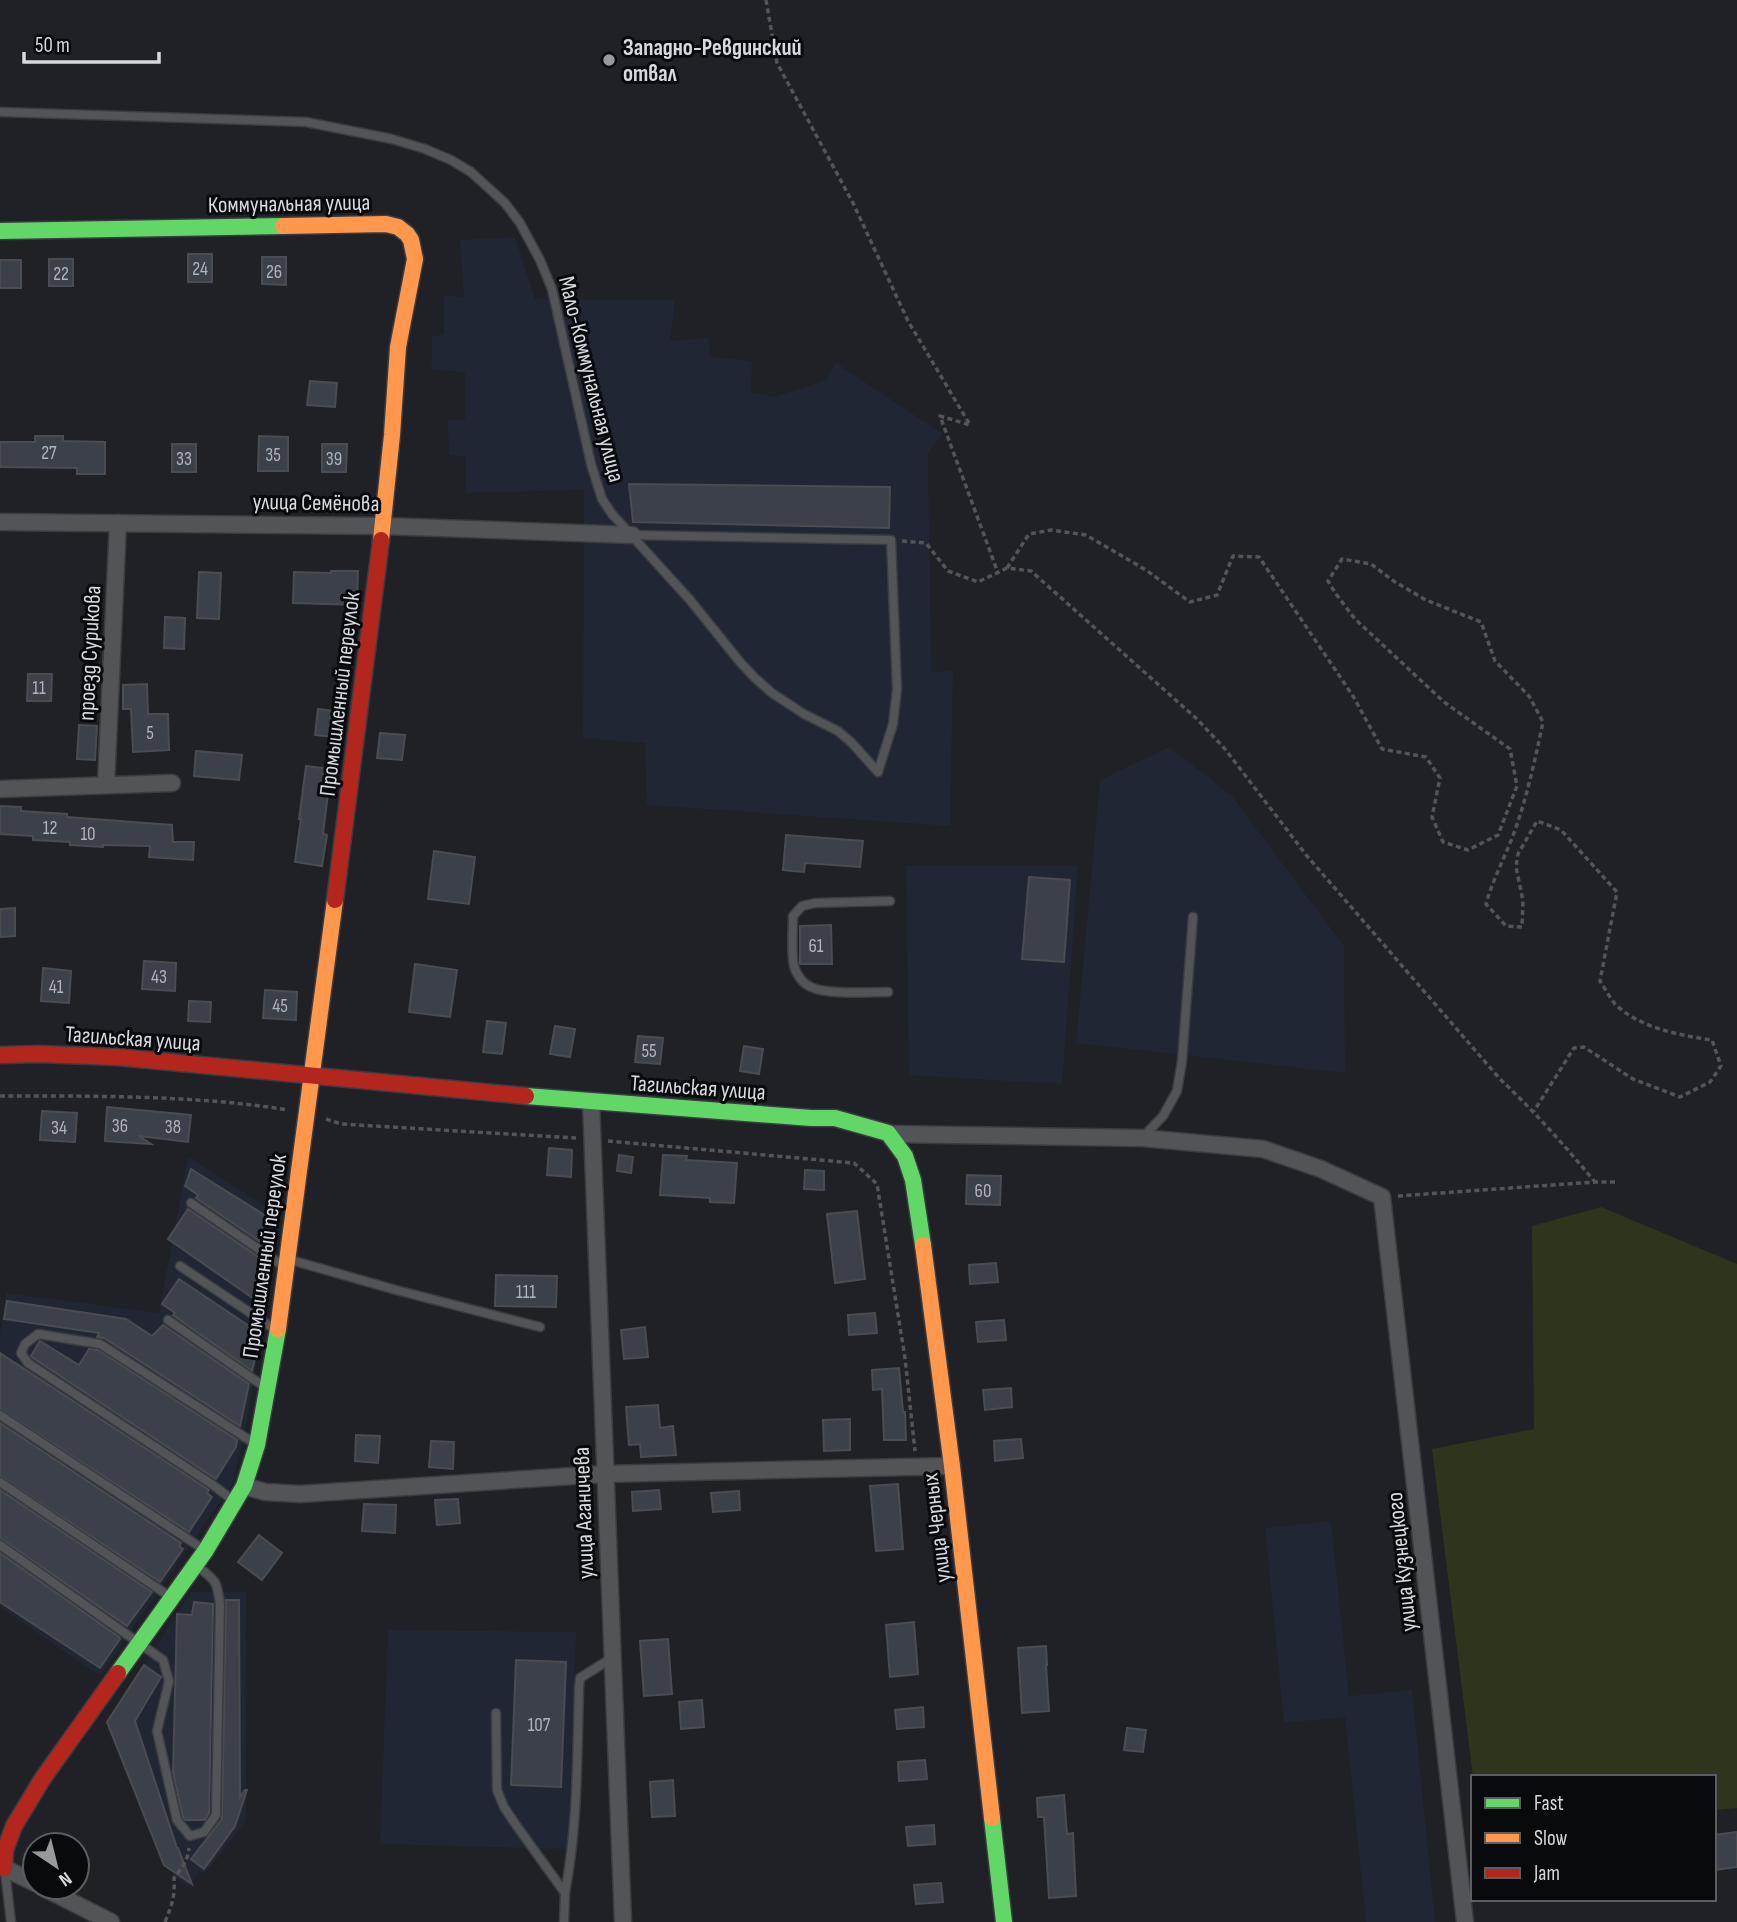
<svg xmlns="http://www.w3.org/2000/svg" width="1737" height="1922" font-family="'Sofia Sans Condensed',sans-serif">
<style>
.built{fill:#202634}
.green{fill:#2f351c}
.building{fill:#3c404a;stroke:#4b4c51;stroke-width:2}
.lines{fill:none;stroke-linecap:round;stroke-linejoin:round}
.lane-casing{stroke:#3a3c41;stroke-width:11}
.street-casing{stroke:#3a3c41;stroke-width:19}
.fast-casing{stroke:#3a3c41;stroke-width:19}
.slow-casing{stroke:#3a3c41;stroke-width:19}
.jam-casing{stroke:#3a3c41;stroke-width:19}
.path{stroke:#545558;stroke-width:3.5;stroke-dasharray:5 3.5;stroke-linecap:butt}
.lane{stroke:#525458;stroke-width:8}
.street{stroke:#525458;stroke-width:16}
.fast{stroke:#63d668;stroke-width:16}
.slow{stroke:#ff974d;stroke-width:16}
.jam{stroke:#b3261e;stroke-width:16}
.poi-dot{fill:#96999e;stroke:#080a0e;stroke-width:2.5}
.labels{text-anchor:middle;stroke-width:6;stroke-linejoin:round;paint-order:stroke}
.number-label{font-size:19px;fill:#b0b3ba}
.poi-label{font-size:23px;font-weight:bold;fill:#d6d9df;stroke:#080a0e;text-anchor:start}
.street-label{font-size:23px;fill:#d6d9df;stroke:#080a0e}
</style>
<rect width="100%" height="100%" fill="#1f2126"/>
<g class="built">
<path d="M515 237 535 299 675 300 670 341 708 338 711 357 752 361 751 392 774 397 826 380 836 363 943 434 928 453 931 672 953 671 950 826 647 805 645 743 583 738 584 490 465 493 466 457 449 455 448 420H465V372L431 370 432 337 444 334V295L464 297 460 240Z"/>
<path d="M1169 747 1231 795 1344 946 1345 1073 1076 1043 1100 780Z"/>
<path d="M906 866H1078L1062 1084 909 1075Z"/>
<path d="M188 1157 281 1216 245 1433 232 1485 100 1676 0 1607V1335L6 1293 159 1313Z"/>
<path d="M1331 1521 1349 1696 1412 1690 1435 1922H1366L1345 1717 1284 1723 1265 1528Z"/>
<path d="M191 1592H246V1821L204 1874 200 1871 188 1887 166 1868 107 1722Z"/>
<path d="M388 1630 576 1632 568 1849 380 1844Z"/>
</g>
<path class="green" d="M1601 1207 1737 1264V1808L1714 1810V1777H1473L1432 1449 1534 1429 1532 1226Z"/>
<g class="building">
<rect x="188" y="254" width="24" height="28"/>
<path d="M262 257H286V285L262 284Z"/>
<rect x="49" y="259" width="24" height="27"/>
<rect x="0" y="260" width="21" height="28"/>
<path d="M310 381 337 383 335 407 307 405Z"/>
<path d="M35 436H63V441L105 442V474H77V468L0 467V442H35Z"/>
<path d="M259 436 288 437V471H258Z"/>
<rect x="172" y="444" width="24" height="28"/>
<path d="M322 444H347L346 472H322Z"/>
<path d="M629 484 890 487 889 528 633 522Z"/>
<path d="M331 571H358L357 605 293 603 294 572 331 573Z"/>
<path d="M199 572 221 573 219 619 197 618Z"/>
<path d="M165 617 185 618 184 649 164 648Z"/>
<path d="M28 674H52L51 701H27Z"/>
<path d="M147 684 148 714H168L169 750 133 752 131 709H123V685Z"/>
<path d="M318 709 342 712 339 738 315 735Z"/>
<path d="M79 725 97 726 95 760 77 759Z"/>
<path d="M380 733 405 735 402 760 377 758Z"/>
<path d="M196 751 242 755 239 780 194 776Z"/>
<path d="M306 766 331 769 323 834 327 835 322 866 295 862 301 819H299Z"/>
<path d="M0 806 21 807V811L67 814V817L172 825 173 842H194L193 860 149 857 150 846 103 845V847L70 845V842L33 840V836L0 834Z"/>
<path d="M786 835 863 841 860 867 805 863 804 872 783 870Z"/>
<path d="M434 851 475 857 469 904 428 899Z"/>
<path d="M1029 877 1070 880 1064 962 1022 959Z"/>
<path d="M15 908V936L0 937V909Z"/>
<path d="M831 925 832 964H800V926Z"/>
<path d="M144 961 176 963 175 991 142 989Z"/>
<path d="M415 964 457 970 450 1017 409 1012Z"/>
<path d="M43 968 71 971 69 1003 41 1001Z"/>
<path d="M265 990 297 992 296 1020 263 1018Z"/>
<path d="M189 1001 211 1002 210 1022 188 1021Z"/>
<path d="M487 1021 506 1023 502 1054 483 1052Z"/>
<path d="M555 1026 575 1029 570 1057 550 1054Z"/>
<path d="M638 1036 663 1038 660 1064 635 1062Z"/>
<path d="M744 1046 763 1049 759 1074 740 1071Z"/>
<path d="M107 1107 191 1115 188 1142 139 1136 151 1144 105 1141Z"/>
<path d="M42 1111 77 1113 75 1142 40 1140Z"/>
<path d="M549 1148 572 1150 571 1177 547 1175Z"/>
<path d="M619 1155 633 1157 631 1173 617 1171Z"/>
<path d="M663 1155 687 1156 686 1160 737 1163 734 1203 710 1202V1198L660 1195Z"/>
<path d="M191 1169 274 1221 265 1245 196 1198 198 1195 185 1186Z"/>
<path d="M805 1170 824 1171V1190L804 1189Z"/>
<path d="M967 1175 1001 1176 1000 1205 966 1204Z"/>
<path d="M188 1209 260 1258 259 1260 265 1265 254 1299 168 1239Z"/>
<path d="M857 1211 865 1279 835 1283 827 1214Z"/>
<path d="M996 1263 998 1282 970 1284 969 1265Z"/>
<path d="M496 1275 557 1276 556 1307 495 1306Z"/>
<path d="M179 1279 261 1334 252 1371 173 1315 175 1313 162 1304Z"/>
<path d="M7 1301 126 1319 152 1336 163 1325 249 1384 240 1426 104 1338 97 1337 99 1333 4 1319Z"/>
<path d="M875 1313 877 1333 849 1335 848 1315Z"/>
<path d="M1004 1320 1006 1340 978 1342 976 1322Z"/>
<path d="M645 1327 648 1357 624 1359 621 1330Z"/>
<path d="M40 1341 79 1365 89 1349 98 1350 237 1440 236 1447 216 1479 33 1358 31 1356Z"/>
<path d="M0 1353 209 1490 207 1493 212 1497 189 1532 0 1409Z"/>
<path d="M899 1368 903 1412H905L906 1440H884L882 1389 873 1390 872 1370Z"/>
<path d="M1011 1388 1012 1407 985 1410 983 1390Z"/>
<path d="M658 1405 660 1428 673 1426 676 1455 641 1457 640 1444 629 1445 626 1407Z"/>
<path d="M850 1419V1450L824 1451 823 1420Z"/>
<path d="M0 1423 181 1543 179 1546 183 1549 160 1582 0 1476Z"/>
<path d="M356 1435 380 1436 378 1463 355 1461Z"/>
<path d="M1021 1439 1023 1458 995 1461 994 1441Z"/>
<path d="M431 1441 454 1442 453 1469 429 1467Z"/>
<path d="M898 1484 903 1549 876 1551 870 1486Z"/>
<path d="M0 1490 152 1592 127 1626 0 1538Z"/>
<path d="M659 1490 661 1509 633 1511 632 1492Z"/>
<path d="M739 1491 740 1510 713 1512 711 1493Z"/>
<path d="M458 1499 460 1523 437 1525 435 1500Z"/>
<path d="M364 1504 396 1505 395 1533 362 1531Z"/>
<path d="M259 1535 282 1553 262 1580 238 1562Z"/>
<path d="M0 1553 119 1637 120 1639 100 1668 0 1602Z"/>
<path d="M226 1600H239L240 1797 245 1790H247L235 1826 204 1869 191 1859 222 1819Z"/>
<path d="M194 1602 213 1604 209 1813 205 1820H185L183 1817 173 1772 177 1614 192 1615Z"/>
<path d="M914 1622 918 1674 890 1677 886 1625Z"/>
<path d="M668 1639 672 1694 644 1696 640 1641Z"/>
<path d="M1046 1646 1047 1665H1046L1049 1711 1022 1713 1018 1648Z"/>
<path d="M516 1660 566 1662 561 1787 511 1785Z"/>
<path d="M144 1665 161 1677 135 1721 177 1848H178L192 1884 164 1865 107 1722Z"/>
<path d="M702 1700 704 1727 681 1729 679 1702Z"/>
<path d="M923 1707 924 1727 897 1729 895 1710Z"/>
<path d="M1127 1728 1146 1730 1143 1752 1124 1750Z"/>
<path d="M925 1760 927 1779 899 1781 898 1762Z"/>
<path d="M673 1780 675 1816 652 1817 650 1782Z"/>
<path d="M1064 1795 1067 1834 1073 1833 1076 1896 1049 1898 1044 1817H1038L1037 1798Z"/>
<path d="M934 1825 935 1844 908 1846 906 1827Z"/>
<path d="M1737 1832V1867L1714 1870V1835Z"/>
<path d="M941 1883 943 1902 916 1904 914 1885Z"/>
</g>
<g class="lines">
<g class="lane-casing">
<g id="lane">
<path d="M0 112 306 122 392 139 425 149 451 160 471 172 505 203 520 223 540 260 552 289 591 464 602 499 612 514 690 600 740 662 755 678 772 693 804 714 838 731 851 742 878 772"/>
<path d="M632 535 891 540 897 689 893 724 878 772"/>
<path d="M888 992C870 992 826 995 811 987 803 984 796 974 794 966 791 954 793 929 793 916L802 906 815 903 890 901"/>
<path d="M1142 1138 1163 1116 1177 1091 1182 1061 1193 917"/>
<path d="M191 1203 285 1267"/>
<path d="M291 1260 396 1290 540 1327"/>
<path d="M180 1266 276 1330"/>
<path d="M168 1320 266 1388"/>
<path d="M0 1415 203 1549"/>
<path d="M0 1482 169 1596"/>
<path d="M234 1501 213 1485 28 1363 21 1353 25 1344 38 1334 100 1344 254 1443"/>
<path d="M0 1545 163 1660 169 1681 157 1731 177 1820 190 1836 204 1832 216 1815 220 1604C217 1582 217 1581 198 1567"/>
<path d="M496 1713 497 1790 504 1807 516 1825 565 1893 564 1922"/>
<path d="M5 1871 11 1922"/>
<path d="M565 1893C578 1824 577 1757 579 1688L580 1678 612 1658"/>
</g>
</g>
<g class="street-casing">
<g id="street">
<path d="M0 522 383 526 632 535"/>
<path d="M106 784 118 523"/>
<path d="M0 789 172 783"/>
<path d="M591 1102 623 1922"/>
<path d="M890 1134 1142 1138 1263 1149 1321 1169 1382 1197 1465 1922"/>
<path d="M244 1486 265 1492 300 1494 604 1474 952 1466"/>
<path d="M4 1868 35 1883"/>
<path d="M42 1887 111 1922"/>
</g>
</g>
<g class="fast-casing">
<g id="fast">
<path d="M0 231 283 226"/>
<path d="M526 1096 811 1118H835L888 1133 905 1156 913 1180 923 1245"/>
<path d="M118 1673 206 1550 244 1486 257 1445 278 1329"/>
<path d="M992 1818 1004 1922"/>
</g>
</g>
<g class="slow-casing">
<g id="slow">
<path d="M283 226 386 224 398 227 407 234 411 240 415 259 398 347 392 435 381 540"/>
<path d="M923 1245 952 1466 992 1818"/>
<path d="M278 1329 335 900"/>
</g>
</g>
<g class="jam-casing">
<g id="jam">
<path d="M335 900 381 540"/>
<path d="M0 1055 39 1054 117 1057 526 1096"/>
<path d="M0 1865 4 1868 5 1850 14 1826 43 1778 118 1673"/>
</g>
</g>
<g class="path">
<path d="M766 0 777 63 853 203 908 321 970 425 940 416 998 573"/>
<path d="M902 541 926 543 948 571 978 582 1007 568 1031 571 1197 719 1225 749 1307 856 1500 1079C1534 1111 1565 1146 1595 1182"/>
<path d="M1007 568 1029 534 1051 530 1086 535 1146 570 1190 602 1217 595 1233 556 1259 557 1353 696 1382 749 1426 757 1440 778 1432 817 1443 842 1468 850 1498 835 1517 786 1510 749 1444 702 1355 619 1336 594 1328 581 1342 559 1371 564 1395 582 1426 600 1481 622 1495 661 1529 696 1543 722C1535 760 1527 797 1514 833 1505 857 1493 879 1486 904L1506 926 1522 927 1523 901 1516 867 1518 854 1537 821 1561 830 1617 892 1600 981C1605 988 1609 997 1615 1004 1640 1028 1678 1035 1712 1040L1721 1066 1710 1082 1680 1097 1633 1079 1584 1047 1574 1048 1534 1111"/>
<path d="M0 1096C94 1096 195 1095 288 1110"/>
<path d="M326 1119 341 1124 576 1138"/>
<path d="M608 1141 854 1163 877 1184 905 1358 915 1451"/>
<path d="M1398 1196 1595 1182H1617"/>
<path d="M165 1922C172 1905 175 1897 174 1878 181 1869 188 1861 189 1848"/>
</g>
<use href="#lane" class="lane"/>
<use href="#street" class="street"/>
<use href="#fast" class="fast"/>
<use href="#slow" class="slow"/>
<use href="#jam" class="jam"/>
</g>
<circle class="poi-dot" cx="609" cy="60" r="7"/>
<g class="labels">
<g class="number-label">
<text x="200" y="275">24</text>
<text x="274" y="278">26</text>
<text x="61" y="280">22</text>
<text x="49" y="459">27</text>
<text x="273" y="461">35</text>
<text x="184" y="465">33</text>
<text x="334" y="465">39</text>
<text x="39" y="694">11</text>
<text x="150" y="739">5</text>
<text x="50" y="834">12</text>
<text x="88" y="840">10</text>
<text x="816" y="952">61</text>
<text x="159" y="983">43</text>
<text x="56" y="993">41</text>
<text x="280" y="1012">45</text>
<text x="649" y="1057">55</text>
<text x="120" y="1132">36</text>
<text x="173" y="1133">38</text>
<text x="59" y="1134">34</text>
<text x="983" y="1197">60</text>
<text x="526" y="1298">111</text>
<text x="539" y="1731">107</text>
</g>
<g class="poi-label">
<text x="623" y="55">Западно-Ревдинский<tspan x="623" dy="26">отвал</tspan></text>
</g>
<g class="street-label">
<text transform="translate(289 203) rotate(-1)" y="8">Коммунальная улица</text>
<text transform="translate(592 379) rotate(76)" y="8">Мало-Коммунальная улица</text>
<text transform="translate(316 502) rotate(1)" y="8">улица Семёнова</text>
<text transform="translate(89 653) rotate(-87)" y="8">проезд Сурикова</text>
<text transform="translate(339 694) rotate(-83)" y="8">Промышленный переулок</text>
<text transform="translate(133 1038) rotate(4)" y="8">Тагильская улица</text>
<text transform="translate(698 1087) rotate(4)" y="8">Тагильская улица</text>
<text transform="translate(264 1256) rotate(-82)" y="8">Промышленный переулок</text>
<text transform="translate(583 1513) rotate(-92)" y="8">улица Аганичева</text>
<text transform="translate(936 1528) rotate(-97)" y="8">улица Черных</text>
<text transform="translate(1401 1562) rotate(-96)" y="8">улица Кузнецкого</text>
</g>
</g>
<rect x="1471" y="1775" width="245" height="126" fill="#080a0e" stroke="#5a5d62" stroke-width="2"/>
<rect x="1485" y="1798" width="35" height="10" fill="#63d668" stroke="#5a5d62" stroke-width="2"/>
<text x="1534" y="1810" font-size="21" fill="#d6d9df">Fast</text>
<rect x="1485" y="1833" width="35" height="10" fill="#ff974d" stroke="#5a5d62" stroke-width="2"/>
<text x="1534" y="1845" font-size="21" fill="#d6d9df">Slow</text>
<rect x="1485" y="1868" width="35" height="10" fill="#b3261e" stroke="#5a5d62" stroke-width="2"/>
<text x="1534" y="1880" font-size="21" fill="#d6d9df">Jam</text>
<g transform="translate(56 1866) rotate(145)"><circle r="33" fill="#080a0e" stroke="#5a5d62" stroke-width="2"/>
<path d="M0-5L12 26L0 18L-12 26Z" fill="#96999e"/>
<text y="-10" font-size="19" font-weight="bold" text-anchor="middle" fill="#d6d9df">N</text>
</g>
<path d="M24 52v10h135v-10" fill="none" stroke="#d6d9df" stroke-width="3.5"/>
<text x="35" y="52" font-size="21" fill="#d6d9df" stroke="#080a0e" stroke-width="5" paint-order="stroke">50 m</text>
</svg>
